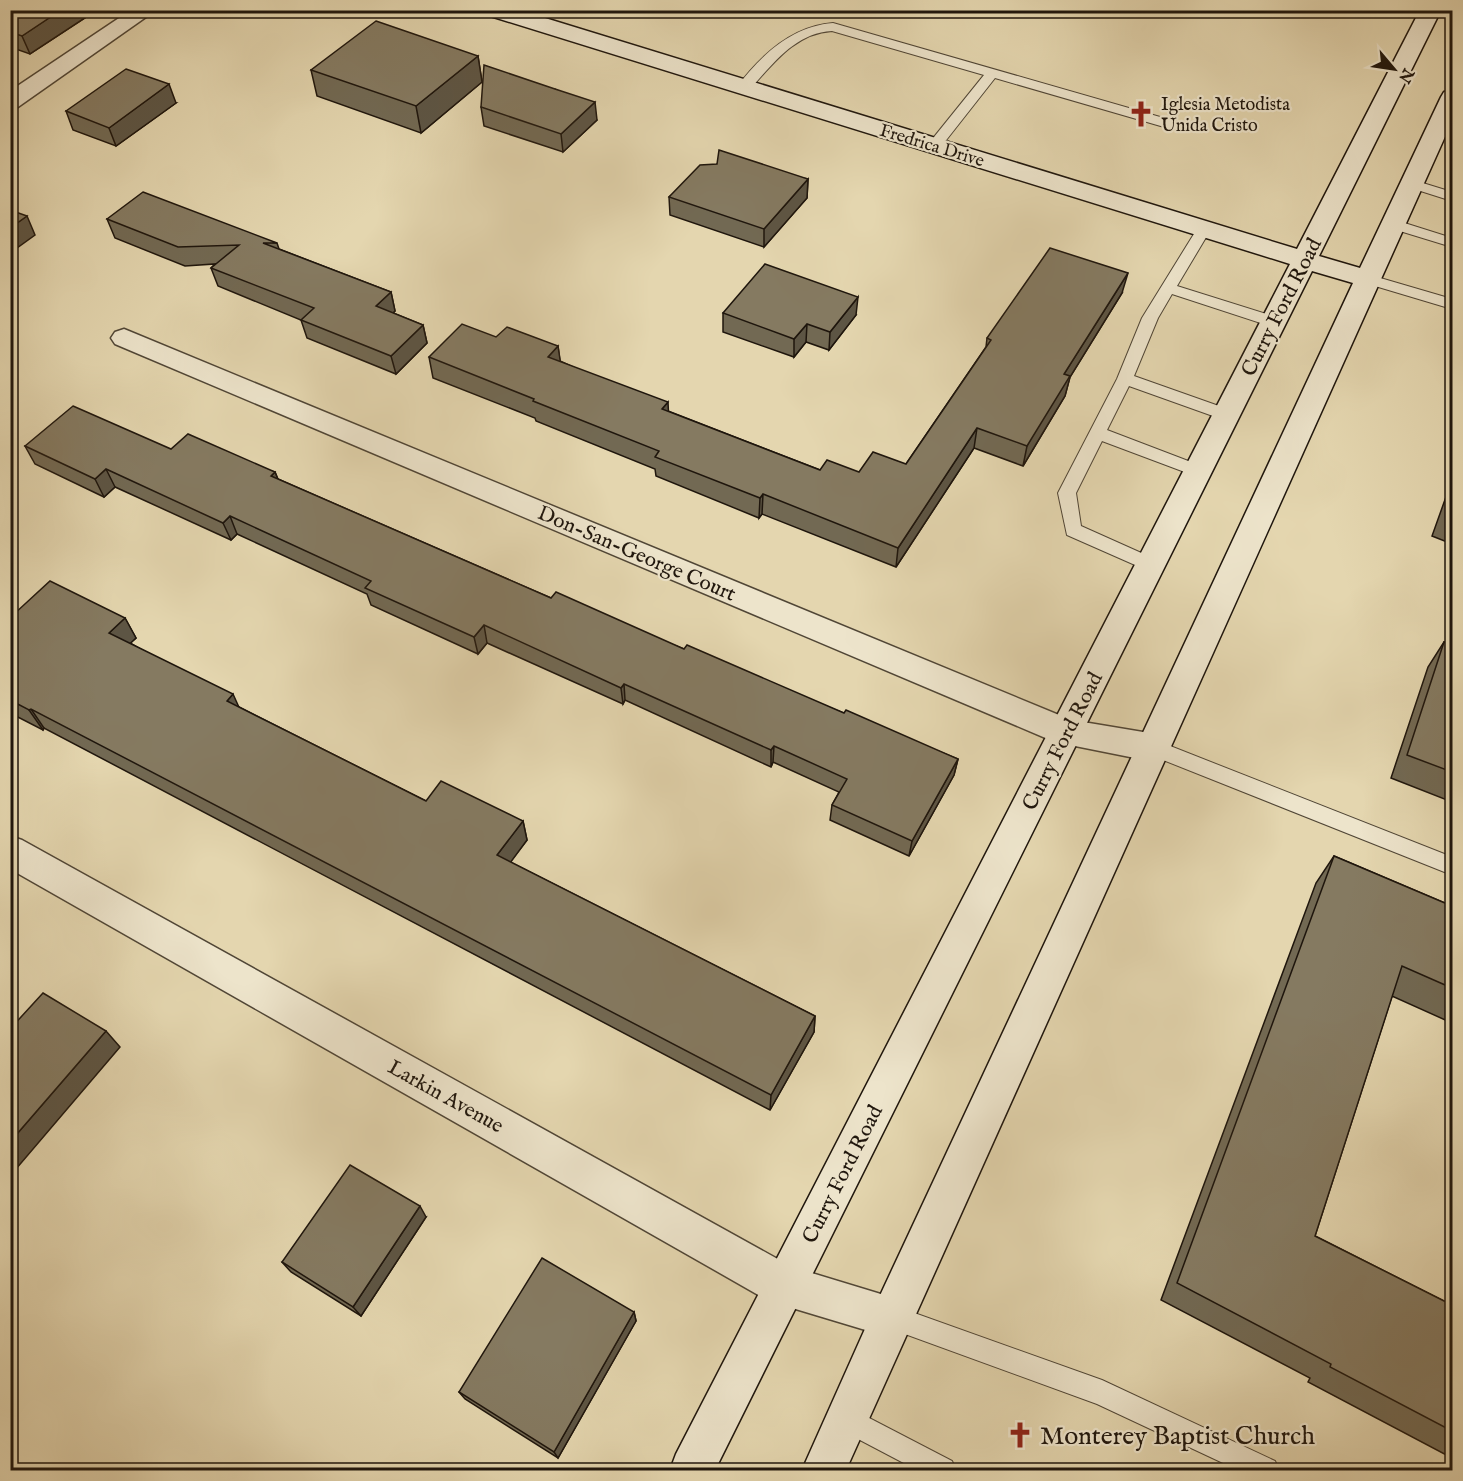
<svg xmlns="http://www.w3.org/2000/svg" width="1463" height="1481" font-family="'IM FELL English',serif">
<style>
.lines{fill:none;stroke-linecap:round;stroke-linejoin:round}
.lane-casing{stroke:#504636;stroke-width:2}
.street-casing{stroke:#504636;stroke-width:3}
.secondary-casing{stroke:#1f160d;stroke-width:3}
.lane{fill:#ede4cb;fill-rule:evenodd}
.street{fill:#ede4cb;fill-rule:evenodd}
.secondary{fill:#ede4cb;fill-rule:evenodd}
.wall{fill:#726953;stroke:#1f160d;stroke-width:1.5}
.shaded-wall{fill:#5d5544;stroke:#1f160d;stroke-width:1.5}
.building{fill:#857a61;stroke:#1f160d;stroke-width:1.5}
.labels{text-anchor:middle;stroke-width:4.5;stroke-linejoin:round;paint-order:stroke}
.far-poi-label{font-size:18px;fill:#1f160d;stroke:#ede4cb;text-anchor:start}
.far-street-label{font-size:18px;fill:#1f160d;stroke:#ede4cb}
.street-label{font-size:21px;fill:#1f160d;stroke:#ede4cb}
.near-poi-label{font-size:26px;fill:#1f160d;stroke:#ede4cb;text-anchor:start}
</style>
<rect width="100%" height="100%" fill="#e4d6af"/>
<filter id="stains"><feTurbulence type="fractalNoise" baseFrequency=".00333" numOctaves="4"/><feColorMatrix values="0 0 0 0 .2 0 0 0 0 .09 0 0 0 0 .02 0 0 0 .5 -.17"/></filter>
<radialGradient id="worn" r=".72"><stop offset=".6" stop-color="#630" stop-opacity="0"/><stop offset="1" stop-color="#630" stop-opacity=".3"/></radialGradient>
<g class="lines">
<g class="lane-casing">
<g id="lane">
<path d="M833 23 1181 123 1183 126 1181 129H1171L995 78 940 148H930L928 145 930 142 984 75 832 31C795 33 773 64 749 90H739L737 87C761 55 792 26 833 23Z"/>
<path d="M1413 180 1452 192V201L1408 187 1406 184 1408 181Z"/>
<path d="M1395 220 1452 238V247L1390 228 1388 225 1390 222Z"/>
<path d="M1204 224 1211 229 1177 286 1279 318 1281 322 1273 327 1172 294 1158 318 1134 376 1233 411 1235 415 1233 419 1227 421 1129 386 1107 430 1204 467 1206 471 1204 475 1198 477 1102 441 1076 493 1081 526 1157 560 1160 565 1157 570 1151 572 1067 535 1058 493 1117 379 1142 318 1197 229Z"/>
<path d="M1370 275 1452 299V309L1365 283 1362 280 1365 277Z"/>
<path d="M1155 740 1452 857V875L1148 754 1145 748 1148 742Z"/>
<path d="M892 1305 1102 1380 1275 1461 1279 1470H1238L1097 1404 883 1326 880 1317 883 1308Z"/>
<path d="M848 1407 952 1461 956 1470H917L839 1429 835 1420 839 1411Z"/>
</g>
</g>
<g class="street-casing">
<g id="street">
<path d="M131 10H156L18 107 10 109V91Z"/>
<path d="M124 329 1071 720 1155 734 1167 738 1172 748 1167 758 1155 762 1055 742 115 344 111 338 115 332Z"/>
<path d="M10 836 22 840 792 1267 907 1302 913 1317 907 1332 892 1338 769 1301 10 869Z"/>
</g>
</g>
<g class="secondary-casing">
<path id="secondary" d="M485 10H519L1297 249 1420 10H1441L1319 256 1360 268 1441 97 1444 92 1452 90V121L846 1470H802L877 1302 1353 283 1312 271 715 1470H670L676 1454 1290 264 487 15Z"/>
</g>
<use href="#lane" class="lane"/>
<use href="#street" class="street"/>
<use href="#secondary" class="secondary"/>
</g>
<g class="wall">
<path d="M10 10 94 12 30 54 10 47Z"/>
<path d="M478 56 482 82 421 133 317 96 311 70Z"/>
<path d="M555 89 597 120 563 152 484 126 481 107Z"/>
<path d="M176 103 116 146 73 130 66 111Z"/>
<path d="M717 164 808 179 807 198 764 247 670 215 669 197Z"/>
<path d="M107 219 277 243 279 249 391 292 395 311 393 313 423 325 427 343 396 374 307 338 301 320 218 286 211 268 215 264 185 266 115 238Z"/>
<path d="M1122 293 1070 377 1065 396 1023 466 974 448 896 567 762 514 759 518 656 476 655 469 536 421 535 418 433 378 429 357 496 337 558 346 560 361 668 411 820 470 859 472 906 464 986 347 987 338Z"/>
<path d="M723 313 856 315 829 350 806 342 794 357 723 332Z"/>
<path d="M25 446 171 449 275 472 278 479 551 598 684 649 958 759 954 775 909 856 830 820 832 805 839 792 773 762 771 767 625 700 623 704 487 643 478 654 371 605 367 594 237 534 231 540 115 487 104 497 35 464Z"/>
<path d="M1452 480V544L1432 536Z"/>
<path d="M10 614 13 615 125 618 136 638 130 643 239 707 426 801 523 821 527 840 510 862 815 1016 814 1032 770 1110 44 728 43 730 10 713Z"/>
<path d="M1444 642 1452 645V802L1391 778 1428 667Z"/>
<path d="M1334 856 1452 906V1023L1392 996 1315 1236 1452 1305V1458L1308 1382 1310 1378 1161 1300 1316 883Z"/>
<path d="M426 1217 361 1316 291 1272 282 1262Z"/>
<path d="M634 1312 636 1321 558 1458 465 1399 459 1392Z"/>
</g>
<g class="shaded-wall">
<path d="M61 10H93L94 12 30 54 22 36Z"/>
<path d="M478 56 482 82 421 133 416 106Z"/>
<path d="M169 84 176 103 116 146 109 128Z"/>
<path d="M595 102 597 120 563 152 561 134Z"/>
<path d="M808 179 807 198 764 247V229Z"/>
<path d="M27 216 35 235 10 253V228Z"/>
<path d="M1128 273 1122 293 1070 377 1065 396 1023 466 1027 446 1064 374Z"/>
<path d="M391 292 395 311 380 325 376 306Z"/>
<path d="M858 297 856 315 829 350 830 332Z"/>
<path d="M807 324 806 342 794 357V339Z"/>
<path d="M423 325 427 343 396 374 391 356Z"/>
<path d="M558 346 561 366 548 357Z"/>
<path d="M668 402 669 423 662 409Z"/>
<path d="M977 428 974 448 896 567 898 548Z"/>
<path d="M106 469 115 487 104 497 95 479Z"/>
<path d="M275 472 282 490 271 476Z"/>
<path d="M763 494 762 514 759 518 760 498Z"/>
<path d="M230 516 237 534 231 540 223 523Z"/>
<path d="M125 618 136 638 120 653 109 633Z"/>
<path d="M484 625 487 643 478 654 474 637Z"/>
<path d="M624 684 625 700 623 704 621 688Z"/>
<path d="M233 694 242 714 227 701Z"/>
<path d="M31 709 44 728 43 730 29 710Z"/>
<path d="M774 746 773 762 771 767V750Z"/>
<path d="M958 759 954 775 909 856 912 841Z"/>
<path d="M523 821 527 840 502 874 497 855Z"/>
<path d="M815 1016 814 1032 770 1110 771 1095Z"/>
<path d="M106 1031 120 1047 10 1176V1142Z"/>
<path d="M420 1206 426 1217 361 1316 353 1307Z"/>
<path d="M634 1312 636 1321 558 1458 554 1452Z"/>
</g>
<g class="building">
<path d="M10 10H61L22 36 10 32Z"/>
<path d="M376 21 478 56 416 106 311 70Z"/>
<path d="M484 65 555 89 595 102 561 134 481 107Z"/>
<path d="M126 69 169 84 109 128 66 111Z"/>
<path d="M719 150 808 179 764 229 669 197 700 165 717 164Z"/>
<path d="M143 192 277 243H263L391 292 376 306 423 325 391 356 301 320 314 308 211 268 239 245 178 247 107 219Z"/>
<path d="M10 210 27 216 10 228Z"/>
<path d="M1050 248 1128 273 1064 374 1070 376 1027 446 977 428 898 548 763 494 760 498 655 457 659 451 533 401 534 399 429 357 462 324 496 337 507 327 558 346 548 357 668 402 662 409 820 470 827 460 859 472 873 452 906 464 991 340 987 338Z"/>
<path d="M765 264 858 297 830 332 807 324 794 339 723 313Z"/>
<path d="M73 406 171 449 188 434 275 472 271 476 551 598 556 592 684 649 687 645 844 713 846 710 958 759 912 841 832 805 847 779 774 746 771 750 624 684 621 688 484 625 474 637 365 588 371 581 230 516 223 523 106 469 95 479 25 446Z"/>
<path d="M1452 495V513L1447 511Z"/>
<path d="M50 581 125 618 109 633 233 694 227 701 426 801 441 781 523 821 497 855 815 1016 771 1095 31 709 29 710 10 700V614L13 615Z"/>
<path d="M1444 642 1452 645V772L1407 755Z"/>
<path d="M1334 856 1452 906V988L1402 966 1315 1236 1452 1305V1431L1330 1367 1331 1364 1177 1283Z"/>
<path d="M43 993 106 1031 10 1142V1029Z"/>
<path d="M350 1165 420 1206 353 1307 282 1262Z"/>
<path d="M542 1258 634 1312 554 1452 459 1392Z"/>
</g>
<defs>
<g id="church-bare" transform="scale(2.07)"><path d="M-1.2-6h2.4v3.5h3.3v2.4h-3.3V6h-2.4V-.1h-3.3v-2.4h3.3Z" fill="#8f2418" stroke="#ede4cb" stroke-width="2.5" paint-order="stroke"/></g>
</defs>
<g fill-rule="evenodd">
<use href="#church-bare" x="1141" y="114"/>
<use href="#church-bare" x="1020" y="1435"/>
</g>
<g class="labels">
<g class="far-poi-label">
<text x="1161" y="110">Iglesia Metodista<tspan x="1161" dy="21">Unida Cristo</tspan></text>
</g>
<g class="far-street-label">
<text transform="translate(932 145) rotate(17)" y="6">Fredrica Drive</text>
</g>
<g class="street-label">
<text transform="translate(1281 307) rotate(-63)" y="7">Curry Ford Road</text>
<text transform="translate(637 553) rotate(23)" y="7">Don-San-George Court</text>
<text transform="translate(1062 741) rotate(-63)" y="7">Curry Ford Road</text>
<text transform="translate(446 1096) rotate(29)" y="7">Larkin Avenue</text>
<text transform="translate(842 1174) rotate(-63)" y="7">Curry Ford Road</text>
</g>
<g class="near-poi-label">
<text x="1040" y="1444">Monterey Baptist Church</text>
</g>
</g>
<rect width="1463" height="1481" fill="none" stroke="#e4d6af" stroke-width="36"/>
<rect x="12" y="12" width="1439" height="1457" fill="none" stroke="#1f160d" stroke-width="3"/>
<rect x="18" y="18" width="1427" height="1445" fill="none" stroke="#1f160d" stroke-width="1.5"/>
<g transform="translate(1394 69) rotate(119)" stroke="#ede4cb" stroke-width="4.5" paint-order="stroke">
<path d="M0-4.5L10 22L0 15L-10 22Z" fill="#1f160d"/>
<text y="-9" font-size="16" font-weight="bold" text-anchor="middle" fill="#1f160d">N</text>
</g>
<rect width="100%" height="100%" filter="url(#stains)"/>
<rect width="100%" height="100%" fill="url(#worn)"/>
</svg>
